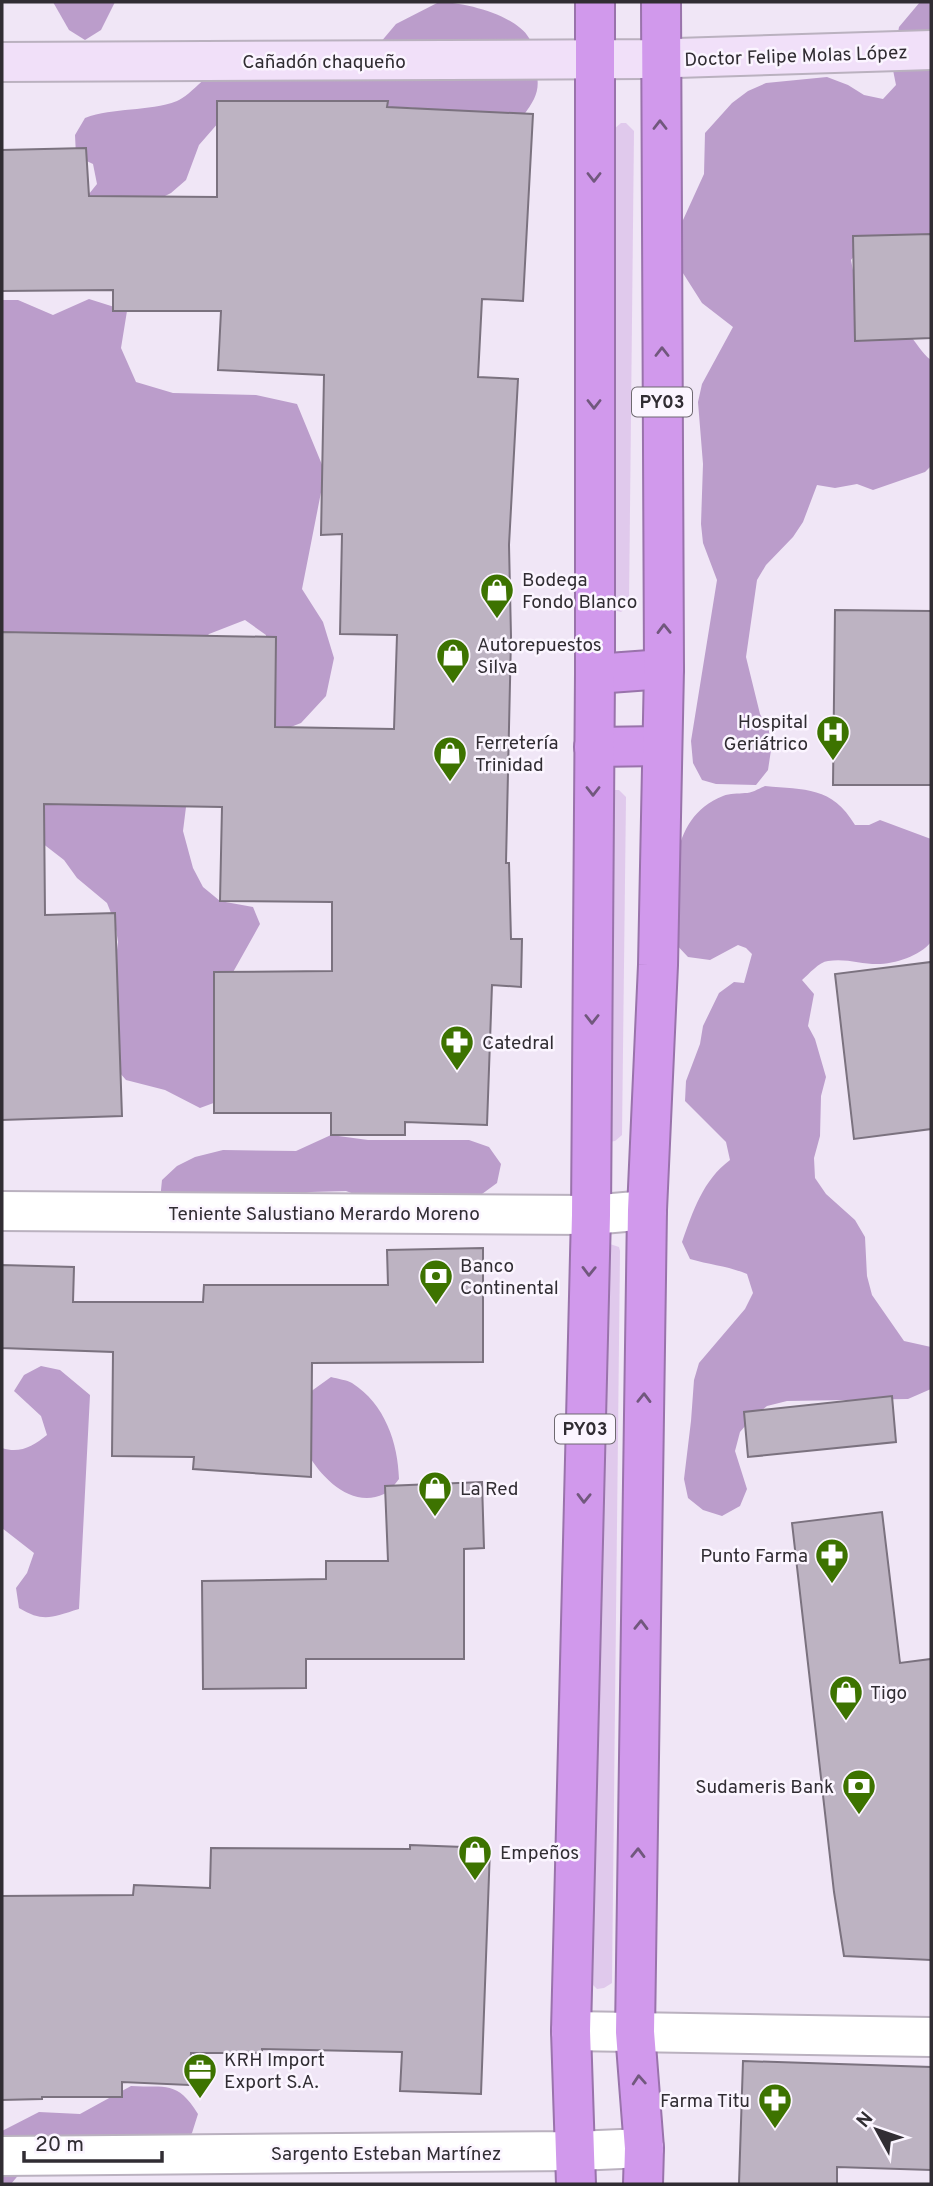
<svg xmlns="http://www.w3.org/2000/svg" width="933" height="2186" font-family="Overpass,sans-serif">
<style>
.green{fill:#e0c9ec}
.forest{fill:#bb9dcb}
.building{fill:#bdb3c2;stroke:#7b727f;stroke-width:2}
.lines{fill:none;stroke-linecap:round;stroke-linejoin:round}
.street-casing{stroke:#bab1bf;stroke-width:42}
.secondary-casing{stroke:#bab1bf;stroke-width:42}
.highway-casing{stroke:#9973ab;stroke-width:42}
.street{stroke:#fff;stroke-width:38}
.secondary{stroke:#f1e0f9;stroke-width:38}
.highway{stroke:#d199ec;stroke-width:38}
.oneway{stroke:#71587d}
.labels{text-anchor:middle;stroke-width:5;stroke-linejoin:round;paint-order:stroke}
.shield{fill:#fbf5ff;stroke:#6e6970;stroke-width:2}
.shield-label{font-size:18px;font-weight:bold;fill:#312d33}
.street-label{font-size:19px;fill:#312d33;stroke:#fbf5ff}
.poi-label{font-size:19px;fill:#312d33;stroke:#fbf5ff;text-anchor:start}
</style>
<rect width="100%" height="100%" fill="#f0e6f6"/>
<g class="green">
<path d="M621 123H626L634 131 629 605 621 612 610 609 613 130Z"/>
<path d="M612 790H619L626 797 622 1135 615 1141 609 1142Z"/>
<path d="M607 1243 619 1247 620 1251 612 1983 604 1988 597 1989 591 1983Z"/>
</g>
<g class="forest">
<path d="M53 2H115L101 30 85 40 69 30Z"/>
<path d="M439 2C464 2 516 15 529 38 533 45 534 57 535 65 541 89 537 97 523 116H446L425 109 406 107 226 114 199 145 186 180 171 193 153 202 72 215 97 184 93 164 76 156 75 135 85 118C114 107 148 112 177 101 190 96 215 67 227 57L369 56 396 24Z"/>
<path d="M920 2H931V235L863 245 851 260C855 282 862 305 854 326 870 322 895 320 908 334 917 342 921 353 931 360V466L925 472 873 490 857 484 835 488 817 485 803 522 793 537 766 565 757 580 746 657 760 714 769 731 771 750 768 770 756 785 716 784 702 780 693 763 691 741 717 580 703 543 701 524 703 464 698 402 702 384 733 327 702 303 681 270 678 231 704 174 705 133 732 103 748 91 766 83 827 77 848 85 864 95 883 99 896 85 892 65 899 27Z"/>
<path d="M89 299 127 311 121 348 136 382 173 393 256 395 297 404 325 472 302 589 323 622 334 658 326 696 301 723 265 737 268 679 266 635 245 620 209 634 185 663 2 673V300H18L53 315Z"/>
<path d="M2 777 188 791 183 831 193 868 203 887 220 901 253 907 260 924 232 974 219 1101 200 1108 165 1090 126 1080 113 1065 110 1005 118 942 115 923 107 903 77 878 64 860 33 836 2 830Z"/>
<path d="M765 786C805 790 832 786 855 825H869L880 820 931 839V942C920 956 895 964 877 964 861 964 845 958 828 961 819 962 809 974 802 980L814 994 808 1026 815 1039 826 1077 821 1096 820 1136 814 1158 815 1178 826 1194 855 1220 865 1237 867 1276 872 1295 904 1341 931 1347V1389L908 1399 787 1401 767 1406 752 1418 740 1432 735 1451 747 1489 740 1506 722 1516 703 1510 688 1498 684 1479 691 1421 694 1380 699 1363 745 1309 753 1293 747 1274C728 1266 710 1265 690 1259L682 1242C693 1211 703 1180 730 1160L726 1142 685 1101 686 1081 700 1044 703 1026 719 993 734 982 744 983 752 954 746 948 738 945 710 960 688 957 672 940C673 890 666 818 723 796 730 793 738 794 745 793 752 793 758 789 765 786Z"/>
<path d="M331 1135 368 1140H469L489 1147 501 1164 497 1183 482 1194 463 1198 426 1193 365 1198 346 1191 311 1192 273 1199 160 1200 162 1180 177 1166 195 1157 223 1150 296 1151Z"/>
<path d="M41 1366 60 1370 90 1395 79 1609C52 1617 44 1623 19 1608L16 1588 27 1573 34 1553 2 1528V1448C20 1454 33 1446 47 1435L41 1416 14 1391 24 1375Z"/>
<path d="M331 1377C338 1379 347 1380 352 1383 385 1404 398 1443 399 1479 395 1484 389 1492 384 1494 353 1509 322 1479 308 1454 301 1444 301 1414 299 1400Z"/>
<path d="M131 2086C166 2088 177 2080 198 2114L192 2133 167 2162 21 2172 11 2184H2V2131L39 2112 80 2114Z"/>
</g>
<g class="building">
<path d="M217 101H388L387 107 533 114 523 301 482 299 478 377 518 379 509 545 511 637 506 863H509L511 939H522L521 987 492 985 487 1125 405 1122V1135H331V1113H214V972L332 971V902L220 901 222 807 44 804 45 915 115 913 122 1116 2 1120V632L276 637 275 727 394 729 397 635 340 634 342 534 321 535 324 375 218 370 221 311H113V290L2 291V150L86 148 89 196 217 197Z"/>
<path d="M931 234V338L855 341 853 236Z"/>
<path d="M835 610 931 611V785H833Z"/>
<path d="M931 962V1129L854 1139 835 974Z"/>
<path d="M483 1248V1362L312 1363 311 1477 193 1469 194 1457 112 1456 113 1352 2 1348V1265L74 1267 73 1302H203L204 1285H388L387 1250Z"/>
<path d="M892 1396 896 1442 748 1457 744 1412Z"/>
<path d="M482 1482 484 1548 464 1549V1659H306V1688L203 1689 202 1581 326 1579V1561H388L385 1486Z"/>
<path d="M882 1512 900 1663 931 1659V1960L844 1956 834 1892 792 1523Z"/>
<path d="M410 1845 490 1848 481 2094 400 2091 402 2052 262 2049V2053H191L189 2085 122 2082V2097H42V2099L2 2100V1896L133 1895 134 1885 210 1888 211 1848 410 1849Z"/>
<path d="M743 2061 931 2067V2170L837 2167V2184H739Z"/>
</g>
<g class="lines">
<g class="street-casing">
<g id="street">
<path d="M2 1211 591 1215 647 1210"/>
<path d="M571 2031 931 2037"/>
<path d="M2 2156 576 2151 644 2148"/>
</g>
</g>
<g class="secondary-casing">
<path id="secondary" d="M2 62 645 59 931 50"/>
</g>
<g class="highway-casing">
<g id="highway">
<path d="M595 674 664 669"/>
<path d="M594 747 662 746"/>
<path d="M576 2184 571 2031 591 1215 595 674V2"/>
<path d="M643 2184 644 2148 635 2032 647 1210 658 965 664 669 661 2"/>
</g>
</g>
<use href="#street" class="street"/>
<use href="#secondary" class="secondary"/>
<use href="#highway" class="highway"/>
</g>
<defs><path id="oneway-chevron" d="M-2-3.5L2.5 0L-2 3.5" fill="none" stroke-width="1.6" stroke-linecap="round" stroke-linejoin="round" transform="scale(1.75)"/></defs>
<g class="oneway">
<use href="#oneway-chevron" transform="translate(660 125) rotate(-90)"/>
<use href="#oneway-chevron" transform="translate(594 177) rotate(90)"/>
<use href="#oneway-chevron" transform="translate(662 352) rotate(-90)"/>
<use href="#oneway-chevron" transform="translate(594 404) rotate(90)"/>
<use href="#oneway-chevron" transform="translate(664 629) rotate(-91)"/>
<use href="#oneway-chevron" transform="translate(593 791) rotate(90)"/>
<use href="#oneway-chevron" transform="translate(592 1019) rotate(90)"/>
<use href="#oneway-chevron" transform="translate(589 1271) rotate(91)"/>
<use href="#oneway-chevron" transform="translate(644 1398) rotate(-89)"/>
<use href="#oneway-chevron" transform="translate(584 1498) rotate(91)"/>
<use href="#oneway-chevron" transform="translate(641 1625) rotate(-89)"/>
<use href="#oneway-chevron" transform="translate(638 1853) rotate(-89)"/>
<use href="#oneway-chevron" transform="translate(639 2080) rotate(-94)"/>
</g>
<defs>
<g id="shop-pin" transform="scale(1.75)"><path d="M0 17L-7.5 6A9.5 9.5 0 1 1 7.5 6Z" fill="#3d7300" stroke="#fbf5ff"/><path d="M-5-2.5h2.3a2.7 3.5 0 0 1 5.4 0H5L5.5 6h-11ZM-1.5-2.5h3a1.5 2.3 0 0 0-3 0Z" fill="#fff"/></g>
<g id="hospital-pin" transform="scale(1.75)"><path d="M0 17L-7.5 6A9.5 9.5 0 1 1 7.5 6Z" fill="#3d7300" stroke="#fbf5ff"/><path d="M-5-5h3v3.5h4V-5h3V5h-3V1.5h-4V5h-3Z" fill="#fff"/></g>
<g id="pharmacy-pin" transform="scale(1.75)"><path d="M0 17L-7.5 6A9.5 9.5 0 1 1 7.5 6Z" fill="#3d7300" stroke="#fbf5ff"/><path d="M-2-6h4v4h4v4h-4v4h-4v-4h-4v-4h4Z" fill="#fff"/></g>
<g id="bank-pin" transform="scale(1.75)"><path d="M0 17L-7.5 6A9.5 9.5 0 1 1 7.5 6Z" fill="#3d7300" stroke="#fbf5ff"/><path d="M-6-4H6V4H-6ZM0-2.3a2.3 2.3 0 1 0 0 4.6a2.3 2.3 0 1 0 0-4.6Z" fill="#fff"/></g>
<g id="office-pin" transform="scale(1.75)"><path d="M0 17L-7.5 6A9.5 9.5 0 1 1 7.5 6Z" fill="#3d7300" stroke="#fbf5ff"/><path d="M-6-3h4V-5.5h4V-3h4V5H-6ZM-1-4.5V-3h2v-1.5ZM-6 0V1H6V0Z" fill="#fff"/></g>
</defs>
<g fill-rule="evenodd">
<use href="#shop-pin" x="497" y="590"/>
<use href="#shop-pin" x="453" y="655"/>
<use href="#hospital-pin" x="833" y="732"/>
<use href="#shop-pin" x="450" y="753"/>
<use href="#pharmacy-pin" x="457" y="1042"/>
<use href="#bank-pin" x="436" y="1276"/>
<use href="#shop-pin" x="435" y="1488"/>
<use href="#pharmacy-pin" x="832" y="1555"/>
<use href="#shop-pin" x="846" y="1692"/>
<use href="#bank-pin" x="859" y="1786"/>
<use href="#shop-pin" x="475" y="1852"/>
<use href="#office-pin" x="200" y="2070"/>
<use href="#pharmacy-pin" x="775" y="2100"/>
</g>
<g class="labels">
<g class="shield">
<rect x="632" y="387.5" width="60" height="29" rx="5"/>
<rect x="555" y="1414.5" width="60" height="29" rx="5"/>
</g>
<g class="shield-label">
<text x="662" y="408">PY03</text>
<text x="585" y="1435">PY03</text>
</g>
<g class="street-label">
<text transform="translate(796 55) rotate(-2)" y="7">Doctor Felipe Molas López</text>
<text x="324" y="68">Cañadón chaqueño</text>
<text x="324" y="1220">Teniente Salustiano Merardo Moreno</text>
<text x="386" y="2160">Sargento Esteban Martínez</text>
</g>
<g class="poi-label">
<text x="522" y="586">Bodega<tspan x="522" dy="22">Fondo Blanco</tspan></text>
<text x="477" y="651">Autorepuestos<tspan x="477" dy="22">Silva</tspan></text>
<text x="808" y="728" text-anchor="end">Hospital<tspan x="808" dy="22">Geriátrico</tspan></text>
<text x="475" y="749">Ferretería<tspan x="475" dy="22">Trinidad</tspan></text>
<text x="482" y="1049">Catedral</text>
<text x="460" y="1272">Banco<tspan x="460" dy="22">Continental</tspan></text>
<text x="460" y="1495">La Red</text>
<text x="808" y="1562" text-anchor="end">Punto Farma</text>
<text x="870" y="1699">Tigo</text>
<text x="834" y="1793" text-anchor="end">Sudameris Bank</text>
<text x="500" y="1859">Empeños</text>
<text x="224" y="2066">KRH Import<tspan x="224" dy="22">Export S.A.</tspan></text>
<text x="750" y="2107" text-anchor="end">Farma Titu</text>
</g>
</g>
<rect width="933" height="2186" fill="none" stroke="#312d33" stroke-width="7"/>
<g transform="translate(877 2130) rotate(310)" stroke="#fbf5ff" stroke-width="5" paint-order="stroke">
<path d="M0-5L12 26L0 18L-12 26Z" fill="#312d33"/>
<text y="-10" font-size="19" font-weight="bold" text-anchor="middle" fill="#312d33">N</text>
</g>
<path d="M24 2151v10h138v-10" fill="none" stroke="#312d33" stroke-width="3.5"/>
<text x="35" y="2151" font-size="21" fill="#312d33" stroke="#fbf5ff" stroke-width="5" paint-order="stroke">20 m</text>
</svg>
